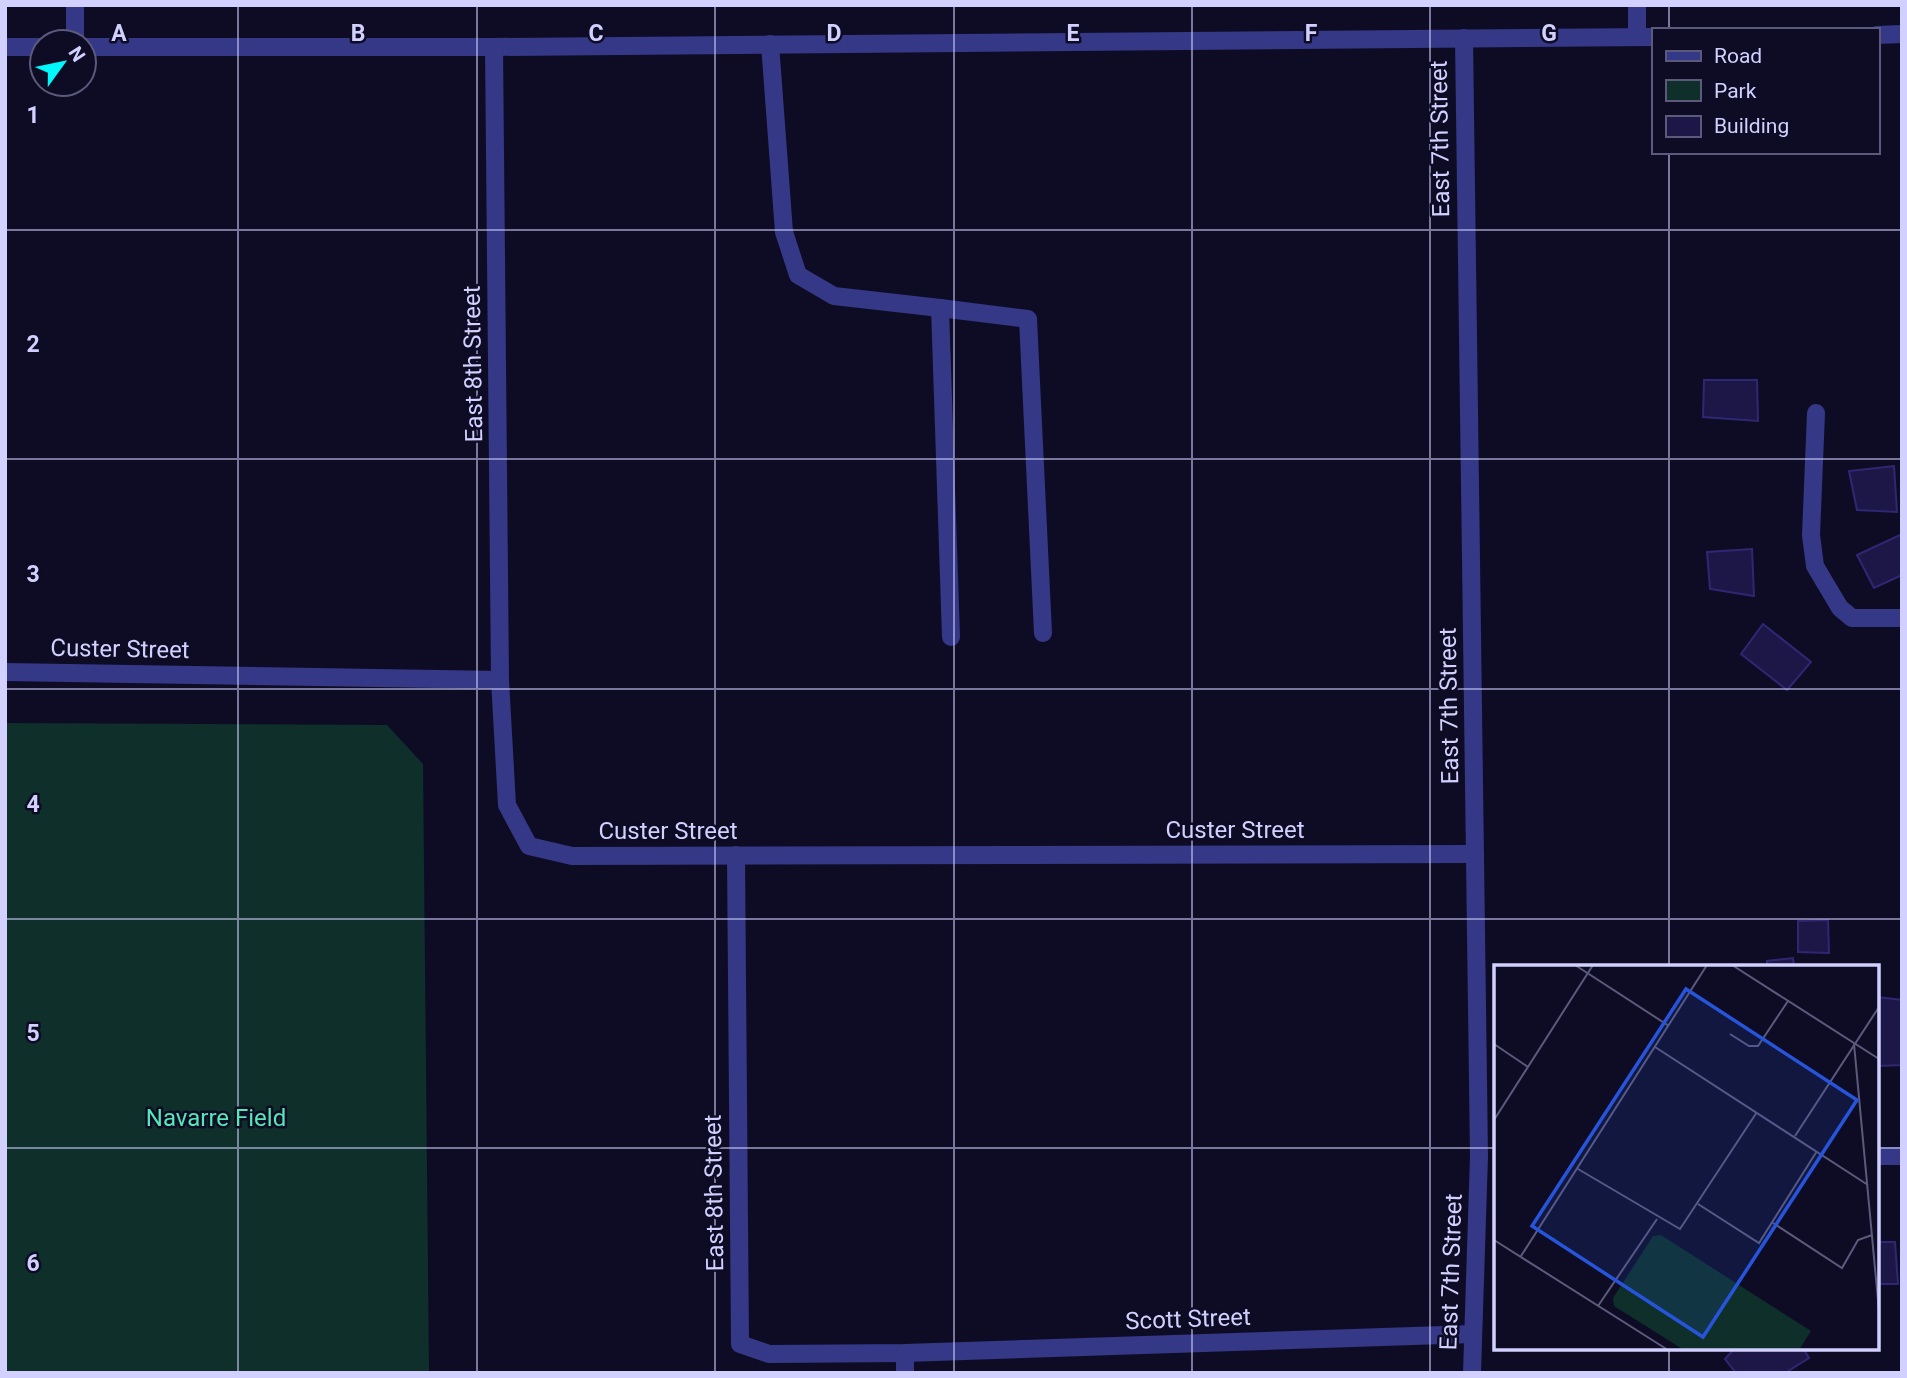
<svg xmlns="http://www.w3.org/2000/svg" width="1907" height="1378" font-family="Roboto,sans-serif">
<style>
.green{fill:#0f2f2b}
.building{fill:#1c1747;stroke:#302774;stroke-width:2}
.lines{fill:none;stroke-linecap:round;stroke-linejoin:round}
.minor{stroke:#343887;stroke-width:18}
.grid{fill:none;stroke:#d1d0ff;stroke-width:2;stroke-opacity:0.55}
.labels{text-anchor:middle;stroke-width:5;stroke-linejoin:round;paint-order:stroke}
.street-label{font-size:24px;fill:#d1d0ff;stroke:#0e0c24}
.park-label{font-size:24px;fill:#53e8b5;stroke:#0e0c24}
.inset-road{fill:none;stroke:#5c5a7c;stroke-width:2}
.view{fill:#2654da;fill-opacity:0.15;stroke:#2654da;stroke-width:3.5}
.inset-edge{fill:none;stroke:#d1d0ff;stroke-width:3.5}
.grid-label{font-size:23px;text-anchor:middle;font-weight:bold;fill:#d1d0ff;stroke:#0e0c24;stroke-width:5;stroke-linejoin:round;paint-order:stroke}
</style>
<rect width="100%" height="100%" fill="#0e0c24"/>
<path class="green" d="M5 723 387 725 423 764 429 1373H5Z"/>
<g class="building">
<path d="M1704 380H1757L1758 421 1703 417Z"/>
<path d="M1894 466 1897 512 1857 510 1849 471Z"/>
<path d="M1902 534V575L1874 588 1857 555Z"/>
<path d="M1752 549 1754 596 1710 589 1707 552Z"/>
<path d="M1763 624 1811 662 1787 690 1741 654Z"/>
<path d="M1828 920 1829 953 1798 952V921Z"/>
<path d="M1793 958 1794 967H1767V961Z"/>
<path d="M1877 997 1902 1000V1065L1877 1066Z"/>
<path d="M1877 1242H1895L1898 1284H1877Z"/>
<path d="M1735 1348H1803L1809 1358 1785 1373H1736L1725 1359Z"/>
</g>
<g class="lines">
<g class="minor">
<path d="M1637 5V37"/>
<path d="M1877 35 1902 34"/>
<path d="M1464 38 1479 1156 1472 1373"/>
<path d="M75 42V5"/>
<path d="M770 44 784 232 798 275 834 296 940 308 951 637"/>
<path d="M5 47H42"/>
<path d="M84 47H494L1653 37"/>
<path d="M494 47 500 680 507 805 529 846 572 856 1475 854"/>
<path d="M940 308 1028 319 1043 633"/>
<path d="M1816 413 1811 535 1815 566 1840 608 1852 618H1902"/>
<path d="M5 672 500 680"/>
<path d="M736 855 740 1344 769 1354 905 1353 1473 1334"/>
<path d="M1877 1156H1902"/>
<path d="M905 1373V1353"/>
</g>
</g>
<path class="grid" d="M238 5V1373M477 5V1373M715 5V1373M954 5V1373M1192 5V1373M1430 5V1373M1669 5V30M1669 152V967M5 230H1902M5 459H1902M5 689H1902M5 919H1902M5 1148H1496M1877 1148H1902M1669 1348V1373"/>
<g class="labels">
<g class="street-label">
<text transform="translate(1440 139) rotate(-91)" y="8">East 7th Street</text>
<text transform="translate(473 364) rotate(-91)" y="8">East 8th Street</text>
<text transform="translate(120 649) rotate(1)" y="8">Custer Street</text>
<text transform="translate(1449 706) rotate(-91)" y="8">East 7th Street</text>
<text x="1235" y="838">Custer Street</text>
<text x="668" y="839">Custer Street</text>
<text transform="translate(714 1193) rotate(-91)" y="8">East 8th Street</text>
<text transform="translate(1451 1272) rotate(-88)" y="8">East 7th Street</text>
<text transform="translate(1188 1319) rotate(-2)" y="8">Scott Street</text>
</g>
<g class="park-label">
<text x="216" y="1126">Navarre Field</text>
</g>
</g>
<g transform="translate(1494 965)">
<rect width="385" height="385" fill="#0e0c24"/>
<path d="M167 270 317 366 305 385H190L120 341 119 333 159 271Z" fill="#0f2f2b"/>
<path class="inset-road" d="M81 0 175 61M238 0 385 94M236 69 255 81H264L294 36M0 79 34 102M360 79 385 346M161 82 374 220M0 155 99 0M301 171 385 42M84 204 186 264 263 147M204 239 265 278 323 186M279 258 348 303 364 275 378 270M0 275 174 385M27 291 213 0M104 341 163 254"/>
<path class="view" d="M192 24 363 135 209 372 38 261Z"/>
<rect width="385" height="385" class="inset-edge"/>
</g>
<g class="grid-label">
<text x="119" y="41">A</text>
<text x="358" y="41">B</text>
<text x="596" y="41">C</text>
<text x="834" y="41">D</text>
<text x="1073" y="41">E</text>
<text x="1311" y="41">F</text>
<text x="1549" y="41">G</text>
<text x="33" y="123">1</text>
<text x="33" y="352">2</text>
<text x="33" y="582">3</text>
<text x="33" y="812">4</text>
<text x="33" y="1041">5</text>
<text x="33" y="1271">6</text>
</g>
<rect width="1907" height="1378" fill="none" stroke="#d1d0ff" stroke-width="14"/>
<rect x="1652" y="28" width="228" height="126" fill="#0e0c24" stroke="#5c5a7c" stroke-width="2"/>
<rect x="1666" y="51" width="35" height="10" fill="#343887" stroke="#5c5a7c" stroke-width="2"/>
<text x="1714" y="63" font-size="21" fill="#d1d0ff">Road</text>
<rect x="1666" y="80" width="35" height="21" fill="#0f2f2b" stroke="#5c5a7c" stroke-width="2"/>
<text x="1714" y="98" font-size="21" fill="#d1d0ff">Park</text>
<rect x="1666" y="116" width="35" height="21" fill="#1c1747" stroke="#5c5a7c" stroke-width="2"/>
<text x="1714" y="133" font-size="21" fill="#d1d0ff">Building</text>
<g transform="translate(63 63) rotate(57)"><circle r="33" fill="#0e0c24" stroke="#5c5a7c" stroke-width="2"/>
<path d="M0-5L12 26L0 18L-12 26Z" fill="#00f8fb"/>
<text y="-10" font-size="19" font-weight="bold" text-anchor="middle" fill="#d1d0ff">N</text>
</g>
</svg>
